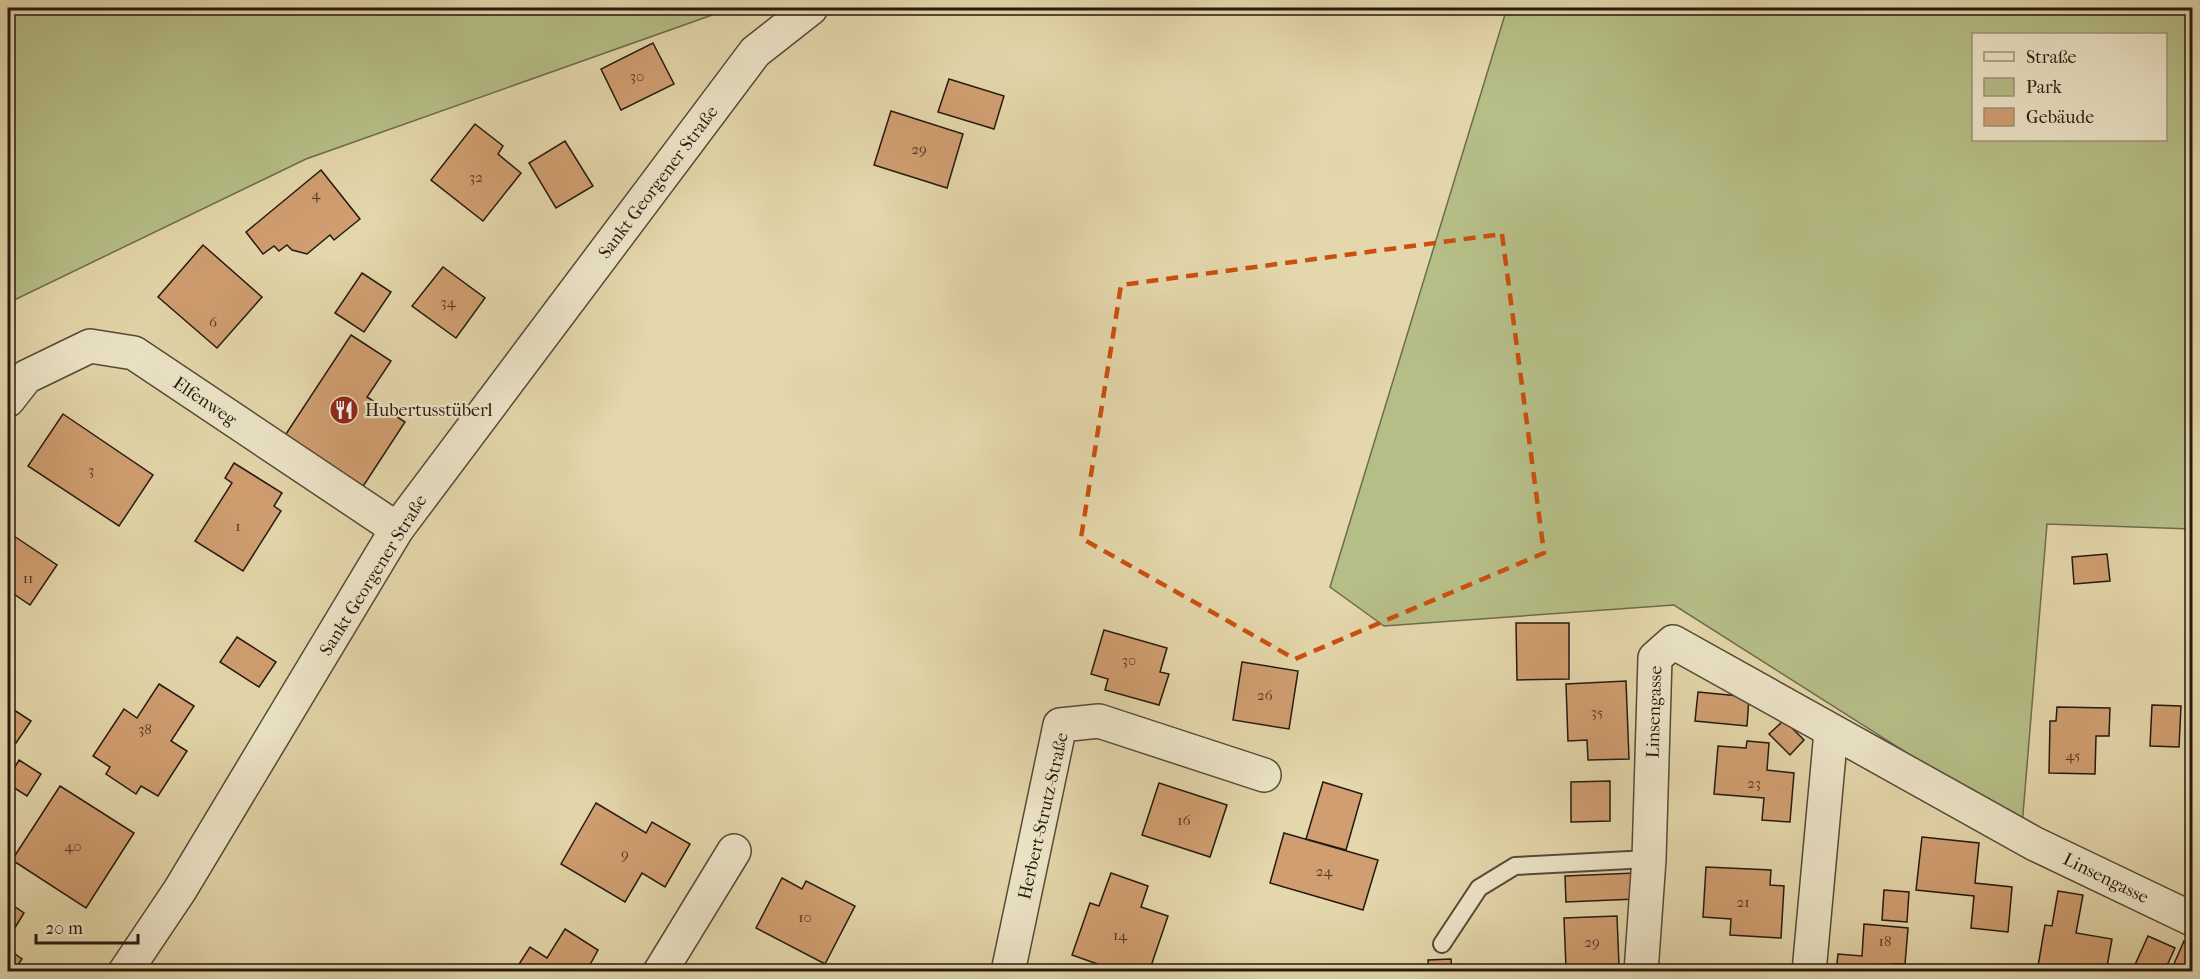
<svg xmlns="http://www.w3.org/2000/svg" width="2200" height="979" font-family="'IM FELL French Canon',serif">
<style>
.green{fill:#b6be87;stroke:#6e6c4c;stroke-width:1.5;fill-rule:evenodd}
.building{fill:#d09e71;stroke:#251a10;stroke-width:1.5}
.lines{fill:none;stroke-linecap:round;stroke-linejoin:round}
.lane-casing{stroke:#554937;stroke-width:20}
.street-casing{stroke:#554937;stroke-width:36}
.lane{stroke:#ede5c8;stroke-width:16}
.street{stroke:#ede5c8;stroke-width:33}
.marked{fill:none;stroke:#cb500d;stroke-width:4.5;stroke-dasharray:12 8;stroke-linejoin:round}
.labels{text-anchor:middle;stroke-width:4.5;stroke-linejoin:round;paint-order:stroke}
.number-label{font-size:15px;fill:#503b28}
.street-label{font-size:18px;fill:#251a10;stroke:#ede5c8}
.poi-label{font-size:18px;fill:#251a10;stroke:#ede5c8;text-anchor:start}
</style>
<rect width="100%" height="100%" fill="#e4d7ab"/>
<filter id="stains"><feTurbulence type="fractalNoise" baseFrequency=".00333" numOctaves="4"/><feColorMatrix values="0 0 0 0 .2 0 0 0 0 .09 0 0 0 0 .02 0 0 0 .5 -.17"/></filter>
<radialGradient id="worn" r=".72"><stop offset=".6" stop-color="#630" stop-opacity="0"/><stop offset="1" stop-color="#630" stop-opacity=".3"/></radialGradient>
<g class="green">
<path d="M8 8H732L306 159 8 303Z"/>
<path d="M1507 8H2192V529L2047 524 2022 826 1674 605 1384 626 1330 587ZM1974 34H2166V140H1974Z"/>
</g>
<g class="building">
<path d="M653 43 674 84 621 110 601 69Z"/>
<path d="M949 79 1004 96 994 129 938 112Z"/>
<path d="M891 111 963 134 947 188 874 165Z"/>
<path d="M475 124 503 146 498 154 521 173 483 221 431 180Z"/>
<path d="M565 141 593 186 556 208 529 163Z"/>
<path d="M321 170 360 219 334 240 330 235 307 254 292 250 287 245 279 251 274 246 263 254 246 232Z"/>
<path d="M203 245 262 297 217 348 158 297Z"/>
<path d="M443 267 485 298 456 338 412 306Z"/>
<path d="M362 273 391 292 364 332 335 313Z"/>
<path d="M351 335 391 361 367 397 405 422 362 488 284 437Z"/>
<path d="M63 414 153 475 119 526 28 466Z"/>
<path d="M234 463 282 493 274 506 281 511 243 571 195 541 232 483 225 478Z"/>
<path d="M8 532 57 565 30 605 8 590Z"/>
<path d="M2107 554 2110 581 2074 584 2072 557Z"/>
<path d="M1516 623H1569V679L1517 680Z"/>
<path d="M1104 630 1167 648 1160 672 1169 674 1159 705 1105 690 1108 679 1091 674Z"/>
<path d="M237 637 276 662 259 687 220 662Z"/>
<path d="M1242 662 1298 671 1289 729 1233 720Z"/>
<path d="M1626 681 1629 759 1588 760 1587 740 1568 741 1566 684Z"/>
<path d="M159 684 194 706 171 741 187 751 158 796 141 786 136 794 106 774 110 767 93 756 124 709 137 718Z"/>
<path d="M1698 692 1749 697 1747 726 1695 721Z"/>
<path d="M2152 705 2181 706 2179 747 2150 746Z"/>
<path d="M2057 707 2110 708 2109 736H2096L2095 774 2049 773 2050 721H2056Z"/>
<path d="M11 708 31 721 16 743 8 738V714Z"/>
<path d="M1784 720 1804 740 1790 755 1769 734Z"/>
<path d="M1747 741 1769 743 1767 770 1794 773 1790 822 1762 820 1764 798 1714 794 1718 746 1746 748Z"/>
<path d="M19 760 41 774 27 796 8 784V779Z"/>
<path d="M1610 781V821L1571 822V782Z"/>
<path d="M1323 782 1362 794 1346 850 1306 839Z"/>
<path d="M1159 783 1227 805 1210 857 1142 835Z"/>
<path d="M60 786 134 833 86 908 12 860Z"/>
<path d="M596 803 646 833 652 822 690 844 665 887 642 873 625 902 561 864Z"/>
<path d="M1284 833 1378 860 1363 910 1270 883Z"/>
<path d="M1922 837 1979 843 1975 883 2012 887 2008 932 1971 928 1974 896 1916 890Z"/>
<path d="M1706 867 1771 870 1770 885 1784 886 1781 938 1730 935 1731 919 1703 917Z"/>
<path d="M1111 873 1148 886 1141 907 1168 916 1149 972H1120L1072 955 1090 903 1099 906Z"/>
<path d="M1635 873 1636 899 1566 902 1565 876Z"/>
<path d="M782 878 802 889 806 881 855 906 825 964 756 928Z"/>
<path d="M1884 890 1909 892 1907 922 1882 920Z"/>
<path d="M2058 891 2083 895 2076 933 2112 939 2106 972H2037L2045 925 2052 926Z"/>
<path d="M8 902 24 913 8 939Z"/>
<path d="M1617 916 1619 966 1566 968 1564 918Z"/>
<path d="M1864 924 1908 928 1905 964H1891V972H1836L1838 954 1862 956Z"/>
<path d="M565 929 598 950 586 972H514L530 947 547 958Z"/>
<path d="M2148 936 2175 948 2164 972H2144L2134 967Z"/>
<path d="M2184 941 2192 944V972H2177L2179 968 2173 966Z"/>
<path d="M8 949 22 959 13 972H8Z"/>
<path d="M1451 959 1452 972H1429L1428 960Z"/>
</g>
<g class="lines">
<g class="lane-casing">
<path id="lane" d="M1442 944 1479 888 1515 866 1649 859"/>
</g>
<g class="street-casing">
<g id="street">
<path d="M8 400 26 377 90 346 134 353 397 529"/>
<path d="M125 972 180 890 397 529 755 52 811 8"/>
<path d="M660 972 734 851"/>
<path d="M1008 972 1060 725 1099 721 1264 775"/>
<path d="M1641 972 1649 859 1655 658 1673 642 2035 844 2192 919"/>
<path d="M1809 972 1831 732"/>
</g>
</g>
<use href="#lane" class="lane"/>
<use href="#street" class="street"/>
</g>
<path class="marked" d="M1502 234 1544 553 1295 659 1081 538 1121 285Z"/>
<defs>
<g id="restaurant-disc" transform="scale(1.5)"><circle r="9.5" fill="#8f2418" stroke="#ede5c8"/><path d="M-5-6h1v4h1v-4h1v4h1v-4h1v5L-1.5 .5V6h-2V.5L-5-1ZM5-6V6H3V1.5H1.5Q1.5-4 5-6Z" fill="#fff"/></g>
</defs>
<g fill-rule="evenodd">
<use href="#restaurant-disc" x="344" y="410"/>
</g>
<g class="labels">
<g class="number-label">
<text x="637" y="81">30</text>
<text x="919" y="154">29</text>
<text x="476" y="182">32</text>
<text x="316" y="199">4</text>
<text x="448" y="307">34</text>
<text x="213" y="327">6</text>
<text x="91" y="475">3</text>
<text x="238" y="531">1</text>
<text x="28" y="583">11</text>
<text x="1129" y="665">30</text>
<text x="1265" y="700">26</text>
<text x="1597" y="717">35</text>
<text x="145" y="734">38</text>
<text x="2073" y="760">45</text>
<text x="1754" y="788">23</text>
<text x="1184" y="825">16</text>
<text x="73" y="851">40</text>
<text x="625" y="859">9</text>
<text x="1324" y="876">24</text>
<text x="1743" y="907">21</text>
<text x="805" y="922">10</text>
<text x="1120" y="940">14</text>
<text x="1885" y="946">18</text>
<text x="1592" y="947">29</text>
</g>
<g class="street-label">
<text transform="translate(658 182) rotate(-53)" y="6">Sankt Georgener Straße</text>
<text transform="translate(205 401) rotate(34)" y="6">Elfenweg</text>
<text transform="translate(373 575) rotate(-58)" y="6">Sankt Georgener Straße</text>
<text transform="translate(1654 712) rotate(-88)" y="6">Linsengasse</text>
<text transform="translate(1043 816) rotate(-77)" y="6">Herbert-Strutz-Straße</text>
<text transform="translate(2106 878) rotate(26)" y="6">Linsengasse</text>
</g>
<g class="poi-label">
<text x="365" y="416">Hubertusstüberl</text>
</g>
</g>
<rect width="2200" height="979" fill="none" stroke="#e4d7ab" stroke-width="30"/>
<rect x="9" y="9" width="2182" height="961" fill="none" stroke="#251a10" stroke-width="3"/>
<rect x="15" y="15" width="2170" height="949" fill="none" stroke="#251a10" stroke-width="1.5"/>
<rect x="1972" y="33" width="195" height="108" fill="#ede5c8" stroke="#9d947e" stroke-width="1.5"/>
<rect x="1984" y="52" width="30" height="9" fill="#ede5c8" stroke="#9d947e" stroke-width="1.5"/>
<text x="2026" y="63" font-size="18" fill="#251a10">Straße</text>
<rect x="1984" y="78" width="30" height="18" fill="#b6be87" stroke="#9d947e" stroke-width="1.5"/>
<text x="2026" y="93" font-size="18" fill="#251a10">Park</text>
<rect x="1984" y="108" width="30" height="18" fill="#d09e71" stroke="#9d947e" stroke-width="1.5"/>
<text x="2026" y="123" font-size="18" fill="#251a10">Gebäude</text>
<path d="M36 934v9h102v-9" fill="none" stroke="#251a10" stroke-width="3"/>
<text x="45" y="934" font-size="18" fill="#251a10" stroke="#ede5c8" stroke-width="4.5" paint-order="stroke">20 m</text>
<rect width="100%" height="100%" filter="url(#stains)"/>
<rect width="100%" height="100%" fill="url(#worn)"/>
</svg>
